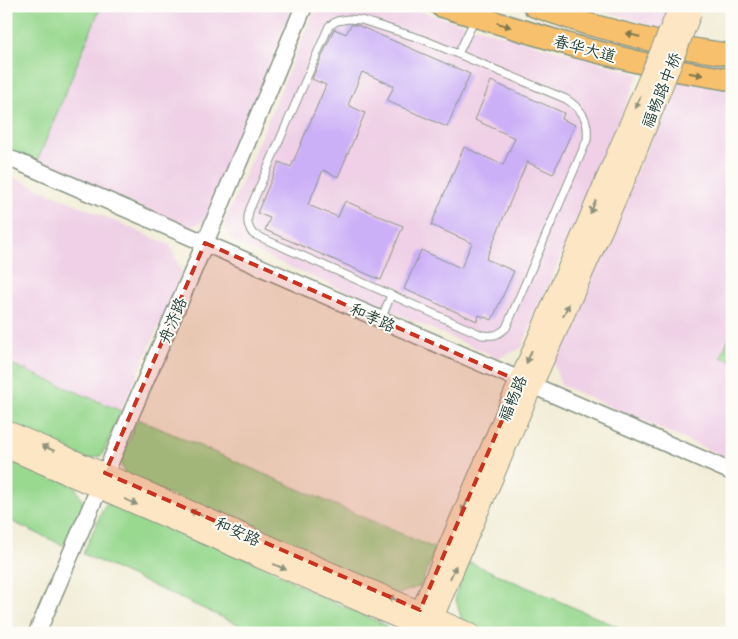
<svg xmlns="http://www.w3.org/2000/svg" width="738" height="639" font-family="'Indie Flower','LXGW WenKai TC',sans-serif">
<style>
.built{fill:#efd0e6}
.green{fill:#98d88f;stroke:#5c8a62}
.building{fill:#ccb0f7}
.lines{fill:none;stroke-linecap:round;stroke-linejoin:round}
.service-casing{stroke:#889586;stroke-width:9}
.tertiary-casing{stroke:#889586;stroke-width:19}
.secondary-casing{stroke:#889586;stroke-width:21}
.primary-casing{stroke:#889586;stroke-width:24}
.service{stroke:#fff;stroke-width:7}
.tertiary{stroke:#fff;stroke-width:16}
.secondary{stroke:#fce6c4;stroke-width:19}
.primary{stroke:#f7c06c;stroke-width:21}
.secondary-bridge-casing{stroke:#889586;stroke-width:21;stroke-linecap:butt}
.secondary-bridge{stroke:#fce6c4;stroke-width:19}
.oneway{fill:#80784d}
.oneway2{fill:#8e927c}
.marked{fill:#c8321e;fill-opacity:0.2;stroke:#c8321e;stroke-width:4;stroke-dasharray:10 6;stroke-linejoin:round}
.labels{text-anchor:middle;stroke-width:4;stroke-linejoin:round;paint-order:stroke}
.street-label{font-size:16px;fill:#1f3d34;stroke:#fdfcf7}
</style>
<rect width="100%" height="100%" fill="#fdfcf7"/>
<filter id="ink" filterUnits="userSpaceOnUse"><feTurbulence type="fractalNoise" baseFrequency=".02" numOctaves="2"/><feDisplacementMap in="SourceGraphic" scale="10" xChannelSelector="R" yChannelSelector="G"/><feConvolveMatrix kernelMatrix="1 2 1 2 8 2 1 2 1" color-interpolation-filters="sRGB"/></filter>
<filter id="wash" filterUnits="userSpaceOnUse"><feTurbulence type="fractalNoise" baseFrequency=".0096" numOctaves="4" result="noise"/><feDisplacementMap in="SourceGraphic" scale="20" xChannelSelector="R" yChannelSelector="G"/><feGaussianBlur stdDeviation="1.12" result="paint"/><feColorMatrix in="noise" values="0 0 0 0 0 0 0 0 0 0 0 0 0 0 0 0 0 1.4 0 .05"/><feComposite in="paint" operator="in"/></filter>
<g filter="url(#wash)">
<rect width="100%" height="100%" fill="#f1edd7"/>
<g class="built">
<path d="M101 6H293L206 220 188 228 37 162Z"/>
<path d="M316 6H401L639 74 521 348 498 358 231 241 224 224Z"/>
<path d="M589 6H671L661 29Z"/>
<path d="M677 81 732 91V460L561 385 553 361Z"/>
<path d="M6 174 170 245 182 273 121 411 6 362Z"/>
</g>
<g class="green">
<path d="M6 6H101L37 162 16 153 6 147Z"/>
<path d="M731 333H732V361L721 357Z"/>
<path d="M6 362 121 411 102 455 88 460 6 424Z"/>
<path d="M138 419 436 549 420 586 396 595 125 475 120 461Z"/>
<path d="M6 456 75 486 83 503 65 546 6 519Z"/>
<path d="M114 500 274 571 311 592 385 625 388 633H257L83 554 105 505Z"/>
<path d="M469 562 632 633H489L462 621 455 596Z"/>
</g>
<g id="blocks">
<g class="building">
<path d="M351 25H357L470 74 447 127 387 101 394 86 362 72 348 105 365 113 338 177 323 170 308 205 338 217 345 201 403 226 381 280 265 230 270 218 257 213 279 162 291 167 326 85 312 79 334 29 346 34Z"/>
<path d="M491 81 564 113 562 119 575 125 553 174 527 162 486 259 514 271 492 320 479 315 477 321 404 289 421 250 461 268 472 243 431 225 464 147 503 165 515 138 475 120Z"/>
</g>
</g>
</g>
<g filter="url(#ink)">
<use href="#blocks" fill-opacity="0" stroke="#889586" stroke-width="1"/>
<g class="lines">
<g class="service-casing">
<g id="service">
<path d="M348 19 361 20 422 39 566 99C583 110 589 120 587 140L506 328C497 336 493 336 482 335L253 234C247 226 247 221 249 211L329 26 337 21Z"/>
<path d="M458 54 475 19"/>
<path d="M381 320 391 295"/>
</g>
</g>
<g class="tertiary-casing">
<g id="tertiary">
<path d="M6 158 16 161C254 265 492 370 732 472"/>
<path d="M37 633 99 488 205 243 304 6"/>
</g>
</g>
<g class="secondary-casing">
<g id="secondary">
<path d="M6 430 470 633"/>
<path d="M6 448 425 630"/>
<path d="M411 633 613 162"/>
<path d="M427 633 532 387 630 169"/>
</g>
</g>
<g class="primary-casing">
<g id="primary">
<path d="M441 6 574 46 662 68 732 80"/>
<path d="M534 6 584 23 673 46 732 55"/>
</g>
</g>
<use href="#service" class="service"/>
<use href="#tertiary" class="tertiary"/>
<use href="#secondary" class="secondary"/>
<use href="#primary" class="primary"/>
<g class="secondary-bridge-casing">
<g id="secondary-bridge">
<path d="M613 162 678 9"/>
<path d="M630 169 692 12"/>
</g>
</g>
<use href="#secondary-bridge" class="secondary-bridge"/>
</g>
<defs><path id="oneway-solid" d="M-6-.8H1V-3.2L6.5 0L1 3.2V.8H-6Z" transform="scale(1.25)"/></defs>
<g class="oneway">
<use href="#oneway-solid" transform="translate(504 25) rotate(17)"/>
<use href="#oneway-solid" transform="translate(633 35) rotate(-165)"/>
<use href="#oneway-solid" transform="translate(696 74) rotate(9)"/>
</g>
<g class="oneway2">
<use href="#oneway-solid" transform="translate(638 102) rotate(113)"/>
<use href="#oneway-solid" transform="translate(593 207) rotate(113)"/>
<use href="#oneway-solid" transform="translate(566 310) rotate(-66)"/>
<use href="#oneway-solid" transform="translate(529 357) rotate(113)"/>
<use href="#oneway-solid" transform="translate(48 448) rotate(-156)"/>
<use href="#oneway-solid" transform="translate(131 502) rotate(24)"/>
<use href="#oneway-solid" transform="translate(465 506) rotate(113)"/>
<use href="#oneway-solid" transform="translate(196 513) rotate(-156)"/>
<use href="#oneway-solid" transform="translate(280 567) rotate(24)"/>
<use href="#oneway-solid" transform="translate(453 572) rotate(-67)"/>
<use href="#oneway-solid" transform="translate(394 599) rotate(-156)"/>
</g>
</g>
<path class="marked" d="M205 243 519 381 420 610 105 473Z"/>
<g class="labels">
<g class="street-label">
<text transform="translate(585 48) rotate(15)" y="6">春华大道</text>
<text transform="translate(661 90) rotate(-68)" y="6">福畅路中桥</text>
<text transform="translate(373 317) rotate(24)" y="6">和孝路</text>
<text transform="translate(172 320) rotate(-67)" y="6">舟济路</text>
<text transform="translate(512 398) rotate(-67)" y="6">福畅路</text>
<text transform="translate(238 531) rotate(24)" y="6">和安路</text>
</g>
</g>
<rect width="738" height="639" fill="none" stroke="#fdfcf7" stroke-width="25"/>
</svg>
